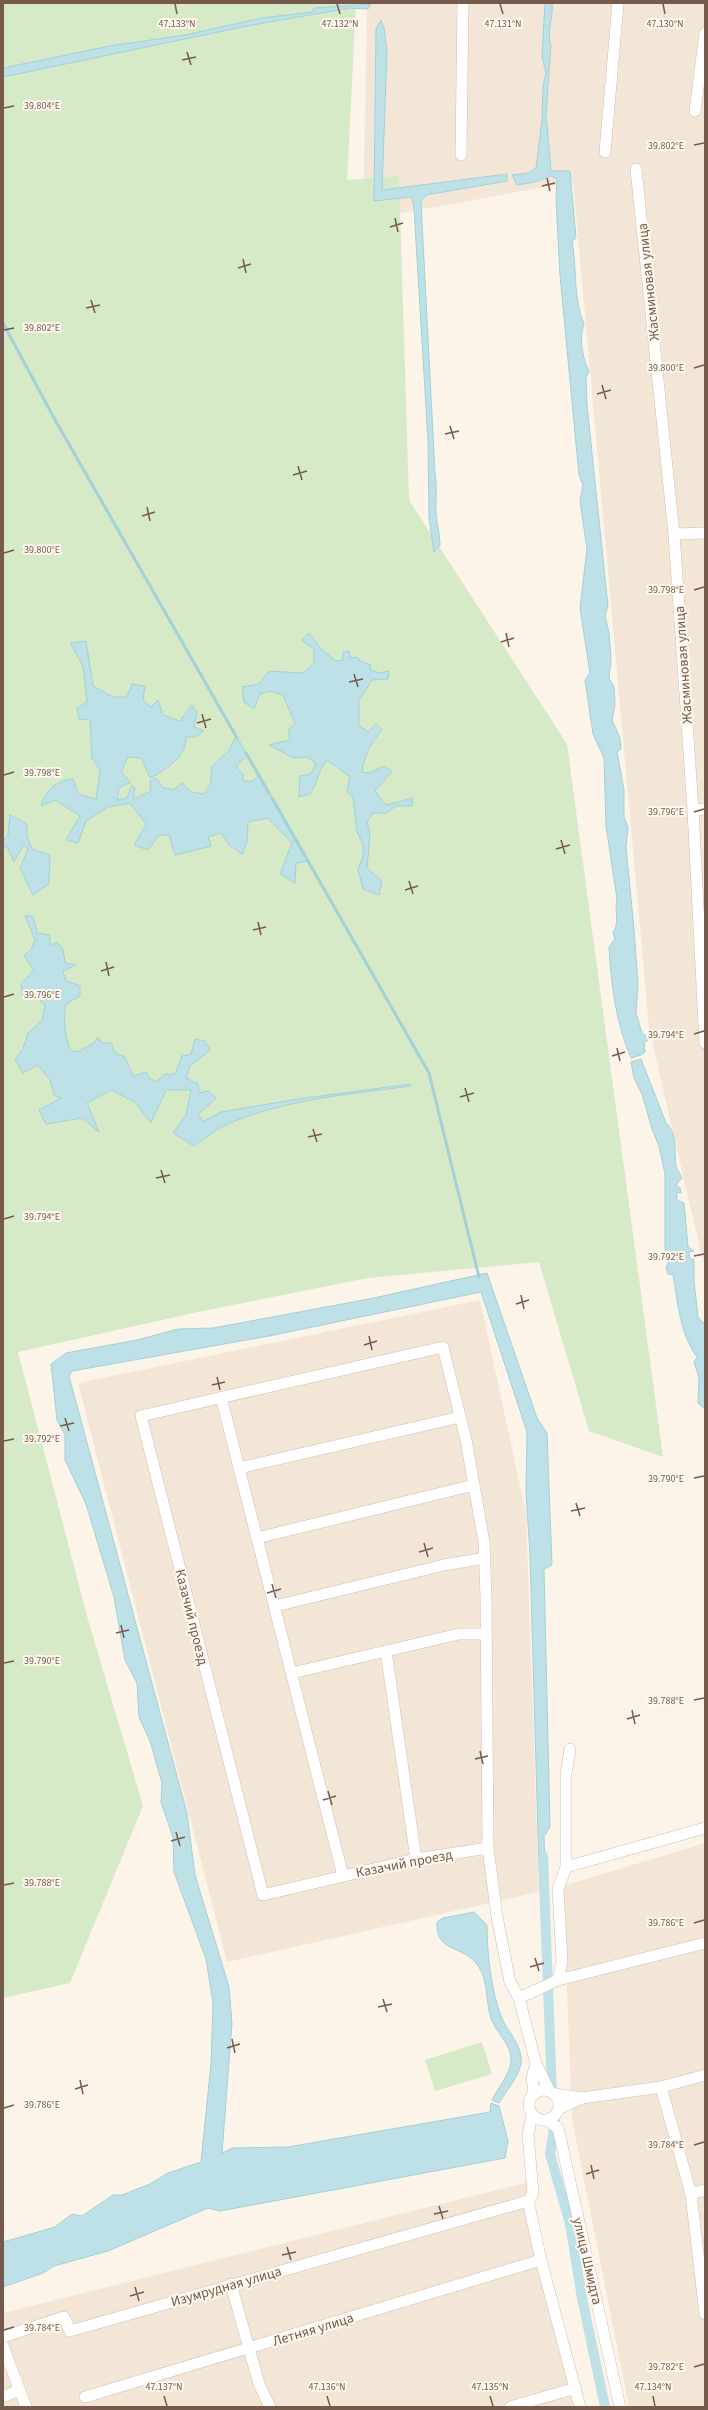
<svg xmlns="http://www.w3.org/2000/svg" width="708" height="2410" font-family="'Source Sans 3',sans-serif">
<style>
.residential{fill:#f4e6d7}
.green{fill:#d6eac7}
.water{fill:#bde1e6;stroke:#a3d1d7}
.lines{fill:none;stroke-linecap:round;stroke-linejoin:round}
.stream{stroke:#a3d1d7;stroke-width:3}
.canal{stroke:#bde1e6;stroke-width:10}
.street-casing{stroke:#d0beb1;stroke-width:12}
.street{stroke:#fff;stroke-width:11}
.ticks{fill:none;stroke:#765a4c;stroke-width:1.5}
.labels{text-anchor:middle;stroke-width:4;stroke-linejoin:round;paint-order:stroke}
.street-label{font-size:14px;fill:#765a4c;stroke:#fff8ef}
.ticks-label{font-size:10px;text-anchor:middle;fill:#765a4c;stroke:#fff8ef;stroke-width:4;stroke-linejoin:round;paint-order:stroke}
</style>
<rect width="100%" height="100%" fill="#fcf4e9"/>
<g class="residential">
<path d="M367 3H705V1270L649 1028 573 182 363 220Z"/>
<path d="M480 1300 526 1513 539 1892 227 1962 78 1383Z"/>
<path d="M705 1843V2407H629L572 2119 563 1886Z"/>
<path d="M529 2182 577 2407H3V2313Z"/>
</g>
<g class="green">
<path d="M3 3H356L347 180 399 176 409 500 567 744 663 1457 589 1431 539 1262 368 1278 198 1312 18 1352 87 1616 143 1806 70 1983 3 1998Z"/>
<path d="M482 2042 492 2074 435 2091 425 2060Z"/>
</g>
<g class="water">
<path d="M545 3H552C554 18 546 30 551 45L546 113 551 171H570L576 238 572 241C577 268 573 299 584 324 579 338 582 358 589 371L586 378 587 405 608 606 605 615 609 633 611 658 609 679 614 686 615 705 612 720 620 738 621 749 617 752 624 790V817L628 827 626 847 634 929 638 984 636 1013 642 1033 649 1039 644 1043 645 1052 641 1055 631 1058C616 1023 611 985 609 947L615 939 613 933C620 921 614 912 617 899L606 826 604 758 593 734 585 680 590 673 580 608 587 549 580 501 583 485 579 475 560 275 556 200 557 179 551 176 535 182 517 185 512 175 528 173 536 168 542 120 543 86 546 73 542 57Z"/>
<path d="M371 4 368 9 350 8 247 26 3 77V68L110 46 185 35 262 18 312 12 314 8Z"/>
<path d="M381 20 384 28 387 51 382 190 507 174V181L426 195 421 202 435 473C437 486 436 492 436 504 435 518 440 532 440 546L434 552 429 518 428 441 414 208 412 197 374 201 376 28Z"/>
<path d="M309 633 322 650 336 661 343 660V652L349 651 350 658 357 657 360 661 371 665 370 669 379 673 389 671 388 679 372 680 359 700V725L368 732 376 724 382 730C371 742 364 756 362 772L369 773 384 766 392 771 375 791 386 805 413 798 412 806H396L386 813H373L367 822 370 834 367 868 382 881 379 895 363 889 358 869 363 857V845L357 831 353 798 347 791 350 777 327 760C317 771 319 781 310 794L299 797 300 776 311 774 316 763 307 757 294 758 269 745 290 740 288 731 295 723 283 695 270 691 260 694 254 709 244 702 242 687 259 684 269 671 303 673 314 663V649L301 640Z"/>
<path d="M86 641 93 686 113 697H127L132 684 145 686 143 700 151 707 158 700 163 715 180 721 192 705 197 712 194 727 204 731 195 737H186C187 756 165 771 150 778L141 758 128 757 121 772 131 782 119 788 117 800 127 798 132 785 135 788 133 799 151 791 150 781 156 778 162 787 173 790 182 783 192 792 203 794 210 786 212 766 228 752 236 736 248 756 240 761 236 768 243 774V781H253L259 775 309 861 296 863 295 883 280 874 292 843 268 818 248 822 247 842 242 854 229 845 221 833 208 837 211 846 175 855 169 835H159L148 850 134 845 146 824 130 803 108 807 86 821 78 843 66 840 80 816 55 800 41 806C45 791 57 780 73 779L78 794 96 799 100 770 92 758 90 720 79 719 77 708 87 702 83 666 70 643Z"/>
<path d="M10 815 27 824V836L32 849 50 855 49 884 33 895 20 868 28 849 24 844 14 862 7 847 3 846V840L8 835Z"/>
<path d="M25 916H33L37 933 50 935V945L57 942 63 949 65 963 76 965 63 971 66 981 80 986V996L66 1004C63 1018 65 1036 70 1050L77 1052 94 1043 98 1037 102 1043H111L115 1053 125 1057 133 1076 146 1072 148 1077 156 1082 165 1074H175L182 1056 191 1054 195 1039 205 1041 210 1050 190 1066 186 1078 198 1084 199 1093 209 1091 216 1098 198 1115 204 1121 221 1112 298 1099 411 1084V1086C351 1094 287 1099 230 1123 217 1128 205 1139 194 1146L173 1133 186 1115 191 1090H166L151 1123 135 1102 111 1090 87 1103 99 1132 82 1118 46 1124 39 1110 61 1098 54 1095 50 1080 38 1065 23 1073 15 1059 23 1049 28 1033 42 1021 45 1005 38 999 23 997 21 984 34 970 24 956 32 948 35 940Z"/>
<path d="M641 1059 666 1123C678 1133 674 1153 676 1166 677 1170 680 1173 682 1178L676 1185 680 1188 681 1193 677 1192V1200L684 1203 688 1247 694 1251 689 1252 690 1259H694V1281L698 1317 705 1324V1409L698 1403 699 1378 694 1362 697 1357C680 1334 678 1303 673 1275L668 1274 666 1267 668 1263 665 1249V1174L659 1146 652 1129 642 1094 634 1078 631 1062Z"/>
<path d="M487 1273 537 1418 547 1433 552 1565 544 1569 550 1827 544 1836 545 1869H539L530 1555 526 1493 527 1432 481 1292 269 1336 72 1371 69 1376 187 1813 195 1875 229 1987 232 2024 222 2153 233 2148 288 2147 490 2112 491 2103 499 2106 508 2141 505 2158 220 2211 208 2208 108 2251 54 2266 43 2273 3 2287V2242L55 2227 72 2214 82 2216 113 2195H122L150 2184 168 2173 201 2162 211 2064 213 2003 206 1959 174 1872 173 1837 161 1802 162 1783 150 1741 139 1717 137 1683 125 1660 114 1597 86 1504 65 1460V1435L57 1420 51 1364 66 1353 137 1340 178 1329 213 1328 369 1299Z"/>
<path d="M474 1912 487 1925C487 1954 491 1989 501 2016 507 2032 523 2045 521 2063 519 2077 506 2091 499 2103L492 2100C498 2088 509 2075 511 2062 513 2046 496 2033 491 2018 485 2000 489 1979 476 1963 463 1946 435 1952 437 1922L443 1918Z"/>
</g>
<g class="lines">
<g class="stream">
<path d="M3 323 54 418 237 738"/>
<path d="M246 753 269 793"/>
<path d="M272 798 429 1073 479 1277"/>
</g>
<g class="canal">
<path d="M543 1856 552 2093"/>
<path d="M555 2121 550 2154 570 2224 582 2298 605 2407"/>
</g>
<g class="street-casing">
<g id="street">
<path d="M695 111 705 33"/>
<path d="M605 152 618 3"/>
<path d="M461 155 463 3"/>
<path d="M636 169 674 534 693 810 705 1043"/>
<path d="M674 534 705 533"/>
<path d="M693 810 705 809"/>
<path d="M221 1397 343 1876"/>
<path d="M239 1468 460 1417"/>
<path d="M257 1538 474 1485"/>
<path d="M275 1606 444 1565 485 1558"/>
<path d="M386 1651 416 1859"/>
<path d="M292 1673 459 1634H486"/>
<path d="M488 1848 416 1859 263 1895 141 1416 443 1347 466 1440 484 1542 486 1596 488 1848 497 1917 510 1982 519 1998 536 2064 549 2090"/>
<path d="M566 1867 705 1828"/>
<path d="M558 1980 562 1961 558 1889 566 1867V1774L570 1749"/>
<path d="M519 1998 558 1980 705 1943"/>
<path d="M661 2087 691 2194 705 2314"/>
<circle cx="544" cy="2105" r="15"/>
<path d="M534 2093 532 2077 536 2064"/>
<path d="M555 2094 582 2098 558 2109"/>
<path d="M582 2098 661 2087 705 2075"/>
<path d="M532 2115 528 2135 533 2193 528 2201 541 2260 580 2407"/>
<path d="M547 2120 558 2128 561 2141 620 2407"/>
<path d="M691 2194 705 2190"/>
<path d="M231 2284 259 2384 270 2407"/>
<path d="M3 2337 64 2317 70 2331 528 2201"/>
<path d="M3 2346 26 2407"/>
<path d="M3 2397 19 2390"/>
<path d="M85 2397 541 2260"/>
<path d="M510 2407 576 2388"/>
</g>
</g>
<use href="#street" class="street"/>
</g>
<path class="ticks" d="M175 4 177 14M337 4 340 14M500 4 503 14M663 4 665 14M187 52 191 65M182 60 196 57M4 108 14 106M694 145 704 143M547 178 550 191M542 186 555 183M395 218 398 232M390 227 403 223M243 259 246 273M238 268 251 264M91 300 95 313M86 308 100 305M4 330 14 328M694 368 704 365M602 385 606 399M597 394 611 390M450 426 454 439M445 434 459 431M298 466 302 480M293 475 307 471M147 507 150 521M142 516 155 512M4 553 14 550M694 590 704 587M506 633 509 647M501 642 514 638M354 674 358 687M349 682 363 679M202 714 206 728M197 723 211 719M4 775 14 772M694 812 704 809M561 840 565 854M556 849 570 845M409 881 413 894M405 890 418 886M258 922 261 935M253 930 266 927M106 962 109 976M101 971 114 967M4 997 14 994M694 1034 704 1031M617 1048 620 1061M612 1056 625 1052M465 1088 469 1102M460 1097 474 1093M313 1129 317 1142M308 1137 322 1134M161 1170 165 1183M156 1178 170 1175M4 1219 14 1216M694 1256 704 1254M521 1295 524 1309M516 1304 529 1300M369 1336 372 1350M364 1345 377 1341M217 1377 220 1390M212 1385 225 1382M65 1418 69 1431M60 1426 74 1423M4 1441 14 1439M694 1478 704 1476M576 1503 580 1516M571 1511 585 1508M424 1543 428 1557M419 1552 433 1548M272 1584 276 1598M267 1593 281 1589M121 1625 124 1638M116 1633 129 1630M4 1663 14 1661M694 1700 704 1698M632 1710 635 1724M627 1719 640 1715M480 1751 483 1764M475 1759 488 1756M328 1791 332 1805M323 1800 336 1796M176 1832 180 1846M171 1841 185 1837M4 1885 14 1883M694 1923 704 1920M535 1958 539 1971M530 1967 544 1963M383 1999 387 2012M378 2007 392 2004M232 2039 235 2053M227 2048 240 2044M80 2080 83 2094M75 2089 88 2085M4 2108 14 2105M694 2145 704 2142M591 2165 594 2179M586 2174 599 2170M439 2206 443 2219M434 2214 448 2211M287 2247 291 2260M282 2255 296 2252M135 2287 139 2301M130 2296 144 2292M4 2330 14 2327M694 2367 704 2364M164 2396 167 2406M327 2396 330 2406M490 2396 493 2406M653 2396 655 2406"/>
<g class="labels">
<g class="street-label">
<text transform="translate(648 282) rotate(-96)" y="5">Жасминовая улица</text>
<text transform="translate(683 665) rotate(-94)" y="5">Жасминовая улица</text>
<text transform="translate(192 1617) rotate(76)" y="5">Казачий проезд</text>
<text transform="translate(404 1863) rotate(-11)" y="5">Казачий проезд</text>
<text transform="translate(588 2261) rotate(77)" y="5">улица Шмидта</text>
<text transform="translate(226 2286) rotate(-16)" y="5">Изумрудная улица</text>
<text transform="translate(313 2329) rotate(-17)" y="5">Летняя улица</text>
</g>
</g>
<g class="ticks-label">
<text x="177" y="27">47.133°N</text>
<text x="340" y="27">47.132°N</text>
<text x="503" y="27">47.131°N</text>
<text x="665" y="27">47.130°N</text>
<text x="42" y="109">39.804°E</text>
<text x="666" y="149">39.802°E</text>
<text x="42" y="331">39.802°E</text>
<text x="666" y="371">39.800°E</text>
<text x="42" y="553">39.800°E</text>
<text x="666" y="593">39.798°E</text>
<text x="42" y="776">39.798°E</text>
<text x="666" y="815">39.796°E</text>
<text x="42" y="998">39.796°E</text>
<text x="666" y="1038">39.794°E</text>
<text x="42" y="1220">39.794°E</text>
<text x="666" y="1260">39.792°E</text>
<text x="42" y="1442">39.792°E</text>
<text x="666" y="1482">39.790°E</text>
<text x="42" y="1664">39.790°E</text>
<text x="666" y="1704">39.788°E</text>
<text x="42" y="1886">39.788°E</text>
<text x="666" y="1926">39.786°E</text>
<text x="42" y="2108">39.786°E</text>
<text x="666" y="2148">39.784°E</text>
<text x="42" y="2331">39.784°E</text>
<text x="666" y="2370">39.782°E</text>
<text x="164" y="2390">47.137°N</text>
<text x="327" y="2390">47.136°N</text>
<text x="490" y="2390">47.135°N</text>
<text x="653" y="2390">47.134°N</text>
</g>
<rect width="708" height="2410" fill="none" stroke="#765a4c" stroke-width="8"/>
</svg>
